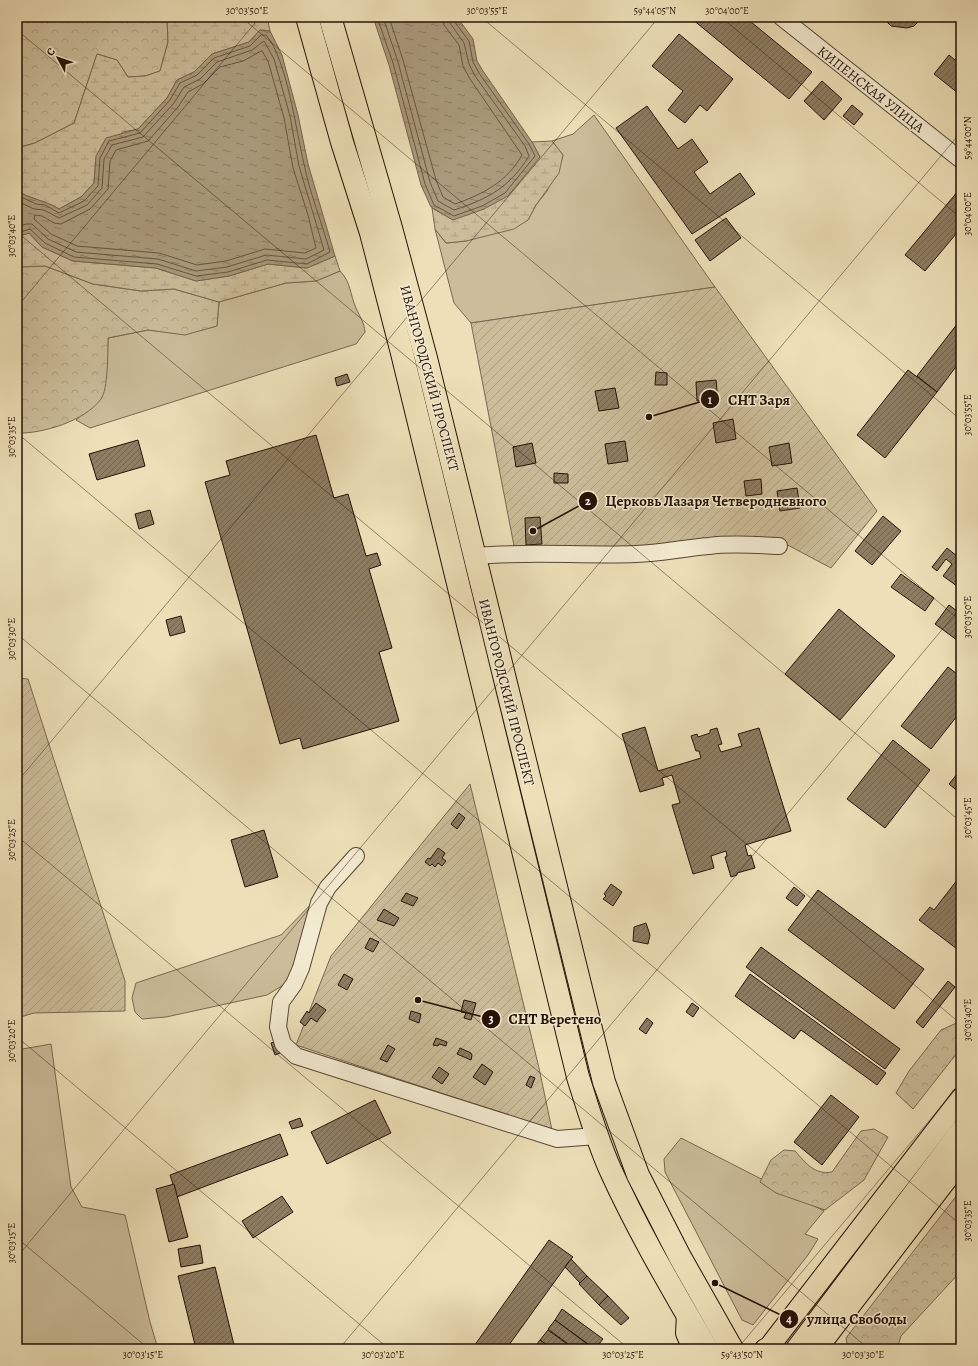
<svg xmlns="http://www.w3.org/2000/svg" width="978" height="1366" font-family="Alegreya,serif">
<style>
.grass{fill:#cbbd9a;stroke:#786850}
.forest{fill:url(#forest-crowns);stroke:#786850}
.wetland{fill:url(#wetland-marsh);stroke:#786850}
.garden{fill:url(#garden-furrows);stroke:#786850}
.water{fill:url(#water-ripples);stroke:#74644c}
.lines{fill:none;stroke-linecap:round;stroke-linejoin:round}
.shore{stroke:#675640;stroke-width:1}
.building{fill:url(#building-hatch);stroke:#251206}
.minor-casing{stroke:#574632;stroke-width:18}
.major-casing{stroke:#251206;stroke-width:22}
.highway-casing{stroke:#251206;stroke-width:24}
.minor{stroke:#f3ebd1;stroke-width:16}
.major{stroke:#ede0b8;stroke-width:20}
.highway{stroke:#ede0b8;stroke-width:22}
.ticks{fill:none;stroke:#251206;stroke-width:1;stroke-opacity:0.45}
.labels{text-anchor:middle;stroke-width:3;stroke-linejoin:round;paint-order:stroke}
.street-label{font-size:14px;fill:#251206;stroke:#f3ebd1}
.leader{fill:none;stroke:#251206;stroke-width:1.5}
.callout-dot{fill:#251206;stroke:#f3ebd1;stroke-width:1.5}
.mark-label{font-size:12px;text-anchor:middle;font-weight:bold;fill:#fff}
.callout-label{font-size:15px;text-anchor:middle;font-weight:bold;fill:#251206;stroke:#f3ebd1;stroke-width:3;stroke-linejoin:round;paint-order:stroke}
.neatline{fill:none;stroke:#251206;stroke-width:1.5}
.ticks-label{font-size:10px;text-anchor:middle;fill:#251206}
</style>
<defs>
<pattern id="forest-crowns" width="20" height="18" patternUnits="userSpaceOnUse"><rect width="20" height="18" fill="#cbbd9a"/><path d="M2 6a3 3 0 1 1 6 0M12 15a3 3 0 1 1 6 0" fill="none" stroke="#aea183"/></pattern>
<pattern id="wetland-marsh" width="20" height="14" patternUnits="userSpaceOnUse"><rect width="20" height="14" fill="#cbbd9a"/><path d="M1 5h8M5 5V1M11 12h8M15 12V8" fill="none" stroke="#aea183"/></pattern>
<pattern id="garden-furrows" width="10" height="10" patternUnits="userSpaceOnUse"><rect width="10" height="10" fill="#cbbd9a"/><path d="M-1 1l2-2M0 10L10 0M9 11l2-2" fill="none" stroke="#aea183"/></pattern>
<pattern id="water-ripples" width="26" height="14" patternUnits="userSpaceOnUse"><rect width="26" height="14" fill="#a99a7b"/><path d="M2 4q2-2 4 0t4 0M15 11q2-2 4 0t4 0" fill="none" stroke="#897c63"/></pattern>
<pattern id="building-hatch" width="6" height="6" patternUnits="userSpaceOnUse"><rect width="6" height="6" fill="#8d7d63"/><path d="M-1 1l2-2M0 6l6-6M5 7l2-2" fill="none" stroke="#736550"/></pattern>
</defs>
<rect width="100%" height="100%" fill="#ede0b8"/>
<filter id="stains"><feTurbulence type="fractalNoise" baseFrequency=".005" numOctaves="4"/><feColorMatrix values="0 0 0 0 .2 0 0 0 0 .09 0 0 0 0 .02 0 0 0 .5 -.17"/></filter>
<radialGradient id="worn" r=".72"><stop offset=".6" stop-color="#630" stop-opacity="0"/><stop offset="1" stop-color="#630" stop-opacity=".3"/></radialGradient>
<g class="grass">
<path d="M594 115 715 287 471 323 454 303 435 229 446 243 466 241 528 220 536 205 547 191 563 155 552 141 573 134Z"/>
<path d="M340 271C351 282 350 295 356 308 360 317 364 322 365 332L356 344 90 428 76 420 101 399 107 365 108 338 148 330 185 334 217 326 219 302 286 283 316 281Z"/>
<path d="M319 896 301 957 285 984 267 995 166 1017 142 1019 135 1012 132 998 136 983 281 935Z"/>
<path d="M51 1044 71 1187 82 1207 125 1215 150 1322 158 1349H17V1050Z"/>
<path d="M681 1138 824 1211 805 1234 818 1239 808 1255 753 1325 742 1320 665 1172 664 1159Z"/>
</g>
<g class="forest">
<path d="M17 17H167L168 42 160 71 145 76 128 77 117 60 97 54 74 123 35 143 17 148Z"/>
<path d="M45 266 93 284 141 291 174 289 219 302 217 326 185 335 148 330 108 338C108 351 108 390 101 399 85 421 42 434 17 433V267Z"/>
<path d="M961 1021V1048L913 1109 896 1093 909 1071 941 1030Z"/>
<path d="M874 1129 888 1137 864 1180 825 1210 776 1193 760 1182 771 1160 784 1150 795 1151C806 1163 814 1175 832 1172L861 1131Z"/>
<path d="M961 1190V1271L901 1336 897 1349H848L846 1338Z"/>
</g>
<g class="wetland">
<path d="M167 17H267L270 31 260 30 249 42 212 54 194 72 177 80 167 98 138 129 123 132 96 157 94 183 81 197 59 209C46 201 31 199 17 191V148L35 143 74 123 97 54 117 60 128 77 145 76 160 71 168 42Z"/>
<path d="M552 141 563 155 559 173 536 205 528 220 514 229 466 241 446 243 435 229 432 208 453 220 540 157 532 142Z"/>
<path d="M29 233 42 247 73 261 156 268 196 281 229 276 268 264 307 268 335 256 340 271 316 281 286 283 219 302 174 289 141 291 93 284 45 266 17 267V237Z"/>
</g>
<g class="garden">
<path d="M715 287 877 511 831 568 782 542 515 551 471 323Z"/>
<path d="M17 678 28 679 125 981V1011L34 1013 17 1018Z"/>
<path d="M470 784 539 1068 552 1130 296 1045 331 956Z"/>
</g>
<g class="water">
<path d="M373 17H457L473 39 477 61 483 71 532 142 540 157 508 196 484 209 453 220 431 207 421 185 389 65Z"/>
<path d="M260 30 270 31 282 55 298 115 308 164 335 256 307 268 268 264 229 276 196 281 156 268 73 261 42 247 29 233 17 237V191C31 199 46 201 59 209L81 197 94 183 96 156 106 138 138 129 167 98 177 80 194 72 212 54 249 42Z"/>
</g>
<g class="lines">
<g class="shore">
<path d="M377 17 393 63 425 184 434 205 454 216 482 206 505 193 535 156 529 144 479 73 473 62 469 41 454 21V17"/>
<path d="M383 17 398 62 430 182 438 201 454 210C488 199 510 187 529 156L525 146 475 76 469 64 464 43 450 23 449 17"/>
<path d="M389 17 403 60 436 180 443 197 455 204C483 194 507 182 522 155L470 79 463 66 459 45 444 25 443 17"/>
<path d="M262 51 268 61 284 118 293 168 308 215 316 248 305 253 265 249 226 261 197 265 159 253 77 246 51 234 34 219 35 215 42 216 54 223 61 224 90 209 108 189 110 161 116 150 148 141 178 107 188 92 203 84 220 67 243 61Z"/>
<path d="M17 195 36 204 45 205 59 213 84 201 98 186 100 158 109 141 140 133 170 100 180 83 197 75 214 58 250 46 261 35H266C287 59 296 131 304 164 310 194 322 223 330 252L307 264 267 260 228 272 196 276 157 264 74 257 45 243 30 229 17 233"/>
<path d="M17 201 34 209 44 210 59 218 87 205 102 188 104 159 112 145 143 137 174 103 184 87 200 79 217 62 252 50 264 41 274 59 290 116 299 166 324 250 306 259 266 255 227 267 196 271 158 259 76 252 48 239 32 224H26L17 227"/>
</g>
</g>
<g class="building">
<path d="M694 17H745L812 72 789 99 692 19Z"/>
<path d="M882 17H923L914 26 907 28 891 26Z"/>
<path d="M679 34 733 79 707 111 700 105 685 123 668 110 683 91 652 66Z"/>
<path d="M949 55 961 65V89L958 93 934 74Z"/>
<path d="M822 81 842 99 824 120 804 101Z"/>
<path d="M852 105 863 114 854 125 843 116Z"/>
<path d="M647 106 678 149 692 139 708 162 694 172 710 194 740 173 755 194 692 234 616 128Z"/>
<path d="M958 191 961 193V228L925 271 905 255Z"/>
<path d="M726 218 741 238 710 261 695 240Z"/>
<path d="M961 319V360L937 392 917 376Z"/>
<path d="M908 370 937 392 885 458 857 435Z"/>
<path d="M656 372 667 373V385H655Z"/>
<path d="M347 374 350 382 337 386 335 378Z"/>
<path d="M716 380 718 400 697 401 696 382Z"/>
<path d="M615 388 619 408 599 411 595 391Z"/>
<path d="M733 419 736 439 716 443 713 423Z"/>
<path d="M316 435 334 498 348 494 366 556 377 553 381 565 369 569 392 648 379 652 399 721 303 749 300 738 280 744 205 482 230 475 226 461Z"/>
<path d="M138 440 145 466 97 480 89 454Z"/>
<path d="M625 441 628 461 608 464 605 444Z"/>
<path d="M532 443 536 463 516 467 513 447Z"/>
<path d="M789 443 792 463 772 466 769 447Z"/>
<path d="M554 473 568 474V483H554Z"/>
<path d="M761 479 762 494 746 496 744 481Z"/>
<path d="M797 488 800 508 780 511 777 491Z"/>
<path d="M150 510 154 524 139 529 135 514Z"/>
<path d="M883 516 901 531 872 565 855 551Z"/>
<path d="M540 517 542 544 526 545 525 518Z"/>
<path d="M947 548 958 557 961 552V589L943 576 952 564 946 559 937 571 932 567Z"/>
<path d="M901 574 934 598 925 611 891 587Z"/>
<path d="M949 605 961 614V643L935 624Z"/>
<path d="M839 609 895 656 840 720 785 674Z"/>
<path d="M181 616 185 632 170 636 166 620Z"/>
<path d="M948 667 961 677V711L931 749 901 726Z"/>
<path d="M645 727 658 771 701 758 699 751H696L691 736 697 734 698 737 710 733V730L717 728 722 744 718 745 721 752 742 746 738 734 759 728 791 831 745 845 748 856 751 855 755 868 737 873V875L731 877 725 857 727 856 726 851 711 856 714 868 693 874 672 805 680 803 672 775 662 778 664 785 640 792 622 734Z"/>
<path d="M893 740 930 770 885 828 847 799Z"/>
<path d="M961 769V794L949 784Z"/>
<path d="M459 813 465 818 457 829 451 824Z"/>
<path d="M264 830 278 877 245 887 231 840Z"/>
<path d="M438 848 445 853 442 858 446 861 442 866 438 863 435 867 432 864 430 866 425 862 428 858 430 859Z"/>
<path d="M961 875V952L919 920 930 907 934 910Z"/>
<path d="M611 884 622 892 613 906 603 899 606 896 604 894Z"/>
<path d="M794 887 805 896 797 906 786 898Z"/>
<path d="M818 890 924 969 894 1009 788 930Z"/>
<path d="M406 893 418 898 413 906 401 901Z"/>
<path d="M384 909 399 918 394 926 377 920Z"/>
<path d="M646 923 650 935 648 944 633 941 634 927Z"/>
<path d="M370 938 379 942 373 952 365 948Z"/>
<path d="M761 947 900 1049 885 1069 746 967Z"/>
<path d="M344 974 353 979 347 990 338 985Z"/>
<path d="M750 974 886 1073 877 1085 801 1030 794 1039 735 996Z"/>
<path d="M948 981 955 987 923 1028 916 1022Z"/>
<path d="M464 1000 476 1003 471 1020 464 1018 466 1013 461 1012Z"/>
<path d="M316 1003 326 1010 318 1020 317 1022 311 1018 305 1026 300 1022 307 1011 309 1013Z"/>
<path d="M692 1003 699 1008 693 1017 686 1012Z"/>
<path d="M411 1011 421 1014 419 1023 409 1019Z"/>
<path d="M647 1018 653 1023 646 1034 639 1029Z"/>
<path d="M436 1038 447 1042 446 1046 439 1044 438 1046 433 1045Z"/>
<path d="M276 1041 280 1053 275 1055 271 1043Z"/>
<path d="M388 1045 395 1049 387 1062 380 1059Z"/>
<path d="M460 1048 471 1053 472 1055 471 1060 457 1054Z"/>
<path d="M482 1064 493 1072 485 1085 473 1077Z"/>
<path d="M439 1067 449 1074 442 1084 432 1077Z"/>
<path d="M530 1076 535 1078 531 1088 526 1085Z"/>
<path d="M831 1095 859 1117 822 1165 794 1142Z"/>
<path d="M375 1100 391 1133 327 1164 311 1132Z"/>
<path d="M300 1118 303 1126 292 1129 289 1122Z"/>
<path d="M280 1134 288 1155 177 1197 170 1175Z"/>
<path d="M174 1184 188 1237 169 1242 156 1189Z"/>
<path d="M282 1196 293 1212 253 1238 242 1221Z"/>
<path d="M549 1240 573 1257 571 1259 506 1349H472Z"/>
<path d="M200 1245 203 1263 181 1267 178 1249Z"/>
<path d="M571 1259 587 1276 580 1283 565 1267Z"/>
<path d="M215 1267 235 1349H196L178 1276Z"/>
<path d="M587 1276 608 1296 599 1305 579 1284Z"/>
<path d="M608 1296 629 1318 621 1325 599 1305Z"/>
<path d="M562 1309 603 1339 595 1349 555 1320Z"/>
<path d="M555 1320 594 1349H575L548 1329Z"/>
<path d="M548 1330 574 1349H553L540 1340Z"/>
<path d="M540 1340 552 1349H533Z"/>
</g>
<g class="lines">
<g class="minor-casing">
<g id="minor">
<path d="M781 17 961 160"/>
<path d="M475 556C528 551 583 556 636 554 661 553 684 548 709 546 732 543 756 545 779 546"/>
<path d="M356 856 328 887 319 903 301 968 294 984 281 1002 278 1027 283 1044 296 1056 557 1139 597 1136"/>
</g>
</g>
<g class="major-casing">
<g id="major">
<path d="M687 1315 686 1333 693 1349"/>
<path d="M765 1349 769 1347 961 1098"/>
<path d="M796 1349 961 1130"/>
<path d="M817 1349 961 1161"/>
</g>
</g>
<g class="highway-casing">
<g id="highway">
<path d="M307 17 342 142 371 233 402 353 578 1077C588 1108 597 1140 610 1169 638 1231 673 1290 707 1349"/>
<path d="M330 17 391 228 426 358 604 1082 638 1175 680 1257 732 1349"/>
</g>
</g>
<use href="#minor" class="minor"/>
<use href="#major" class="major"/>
<use href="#highway" class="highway"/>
</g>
<path class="ticks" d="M241 17 961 621M481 17 961 420M721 17 961 218M17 30 961 822M17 232 961 1024M17 307 260 17M17 433 961 1225M17 634 869 1349M17 782 659 17M17 836 629 1349M17 1037 389 1349M17 1238 149 1349M17 1257 961 132M339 1349 961 607M737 1349 961 1083"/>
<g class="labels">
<g class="street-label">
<text transform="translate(871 89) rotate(38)" y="5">КИПЕНСКАЯ УЛИЦА</text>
<text transform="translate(430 378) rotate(75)" y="5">ИВАНГОРОДСКИЙ ПРОСПЕКТ</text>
<text transform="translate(507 692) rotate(76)" y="5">ИВАНГОРОДСКИЙ ПРОСПЕКТ</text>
</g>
</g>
<path class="leader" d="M649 417L710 399M533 531L588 501M418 1000L491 1019M715 1283L789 1319"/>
<g class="callout-dot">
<circle cx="649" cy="417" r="4"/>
<circle cx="533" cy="531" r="4"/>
<circle cx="418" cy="1000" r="4"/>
<circle cx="715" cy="1283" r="4"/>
<circle cx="710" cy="399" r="10"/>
<circle cx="588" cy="501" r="10"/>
<circle cx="491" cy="1019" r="10"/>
<circle cx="789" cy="1319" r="10"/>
</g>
<g class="mark-label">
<text x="710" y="404">1</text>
<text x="588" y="505">2</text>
<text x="491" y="1023">3</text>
<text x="789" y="1323">4</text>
</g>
<g class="callout-label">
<text x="759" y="405">СНТ Заря</text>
<text x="716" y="506">Церковь Лазаря Четверодневного</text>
<text x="555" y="1024">СНТ Веретено</text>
<text x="857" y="1324">улица Свободы</text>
</g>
<rect width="978" height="1366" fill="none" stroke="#ede0b8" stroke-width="44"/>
<g transform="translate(58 58) rotate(310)" stroke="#f3ebd1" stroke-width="3" paint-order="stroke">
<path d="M0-3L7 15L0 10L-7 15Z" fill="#251206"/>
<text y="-6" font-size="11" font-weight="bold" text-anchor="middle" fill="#251206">С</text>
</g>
<rect x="22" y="22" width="934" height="1322" class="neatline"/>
<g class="ticks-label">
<text x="247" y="14">30°03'50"E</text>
<text x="487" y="14">30°03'55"E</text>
<text x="655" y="14">59°44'05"N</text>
<text x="727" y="14">30°04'00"E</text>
<text transform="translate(967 138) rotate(-90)" y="4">59°44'00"N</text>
<text transform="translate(967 214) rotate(-90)" y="4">30°04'00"E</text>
<text transform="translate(11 236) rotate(-90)" y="4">30°03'40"E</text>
<text transform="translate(967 415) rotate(-90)" y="4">30°03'55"E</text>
<text transform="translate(11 437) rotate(-90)" y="4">30°03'35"E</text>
<text transform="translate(967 617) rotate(-90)" y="4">30°03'50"E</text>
<text transform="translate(11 639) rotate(-90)" y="4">30°03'30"E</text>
<text transform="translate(967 818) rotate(-90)" y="4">30°03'45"E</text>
<text transform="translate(11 840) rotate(-90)" y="4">30°03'25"E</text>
<text transform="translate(967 1020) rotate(-90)" y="4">30°03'40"E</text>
<text transform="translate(11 1041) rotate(-90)" y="4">30°03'20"E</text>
<text transform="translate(967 1221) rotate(-90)" y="4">30°03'35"E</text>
<text transform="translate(11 1243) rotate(-90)" y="4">30°03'15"E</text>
<text x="143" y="1358">30°03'15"E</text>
<text x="383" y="1358">30°03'20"E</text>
<text x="623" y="1358">30°03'25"E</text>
<text x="742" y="1358">59°43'50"N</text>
<text x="863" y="1358">30°03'30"E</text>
</g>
<rect width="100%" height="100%" filter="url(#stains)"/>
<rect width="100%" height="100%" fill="url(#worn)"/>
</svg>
